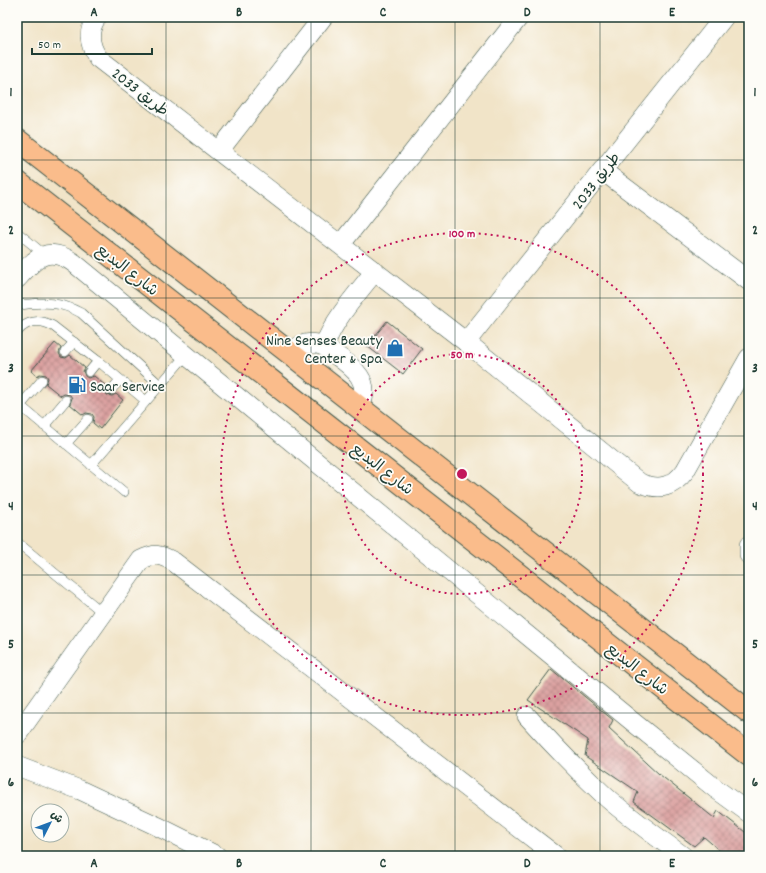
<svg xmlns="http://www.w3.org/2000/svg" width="766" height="873" font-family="Dekko,'Playpen Sans Arabic',sans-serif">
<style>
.building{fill:url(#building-cross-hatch)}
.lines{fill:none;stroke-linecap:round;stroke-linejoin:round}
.service-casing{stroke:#3e564a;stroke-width:10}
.minor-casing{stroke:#3e564a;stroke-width:20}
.primary-casing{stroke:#3e564a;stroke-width:24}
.service{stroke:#fff;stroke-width:9}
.minor{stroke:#fff;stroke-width:19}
.primary{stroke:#fabc8b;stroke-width:22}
.grid{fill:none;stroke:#1f3d34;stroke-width:1;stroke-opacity:0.55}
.ring{fill:none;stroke:#c2185b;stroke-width:2;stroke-dasharray:2 4}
.labels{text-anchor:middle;stroke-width:3.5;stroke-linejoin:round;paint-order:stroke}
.street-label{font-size:16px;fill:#1f3d34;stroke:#fdfcf7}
.poi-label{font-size:16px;fill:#1f3d34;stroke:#fdfcf7;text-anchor:end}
.centre{fill:#c2185b;stroke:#fdfcf7;stroke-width:2}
.ring-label{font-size:12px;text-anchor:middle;font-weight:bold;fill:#c2185b;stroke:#fdfcf7;stroke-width:3.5;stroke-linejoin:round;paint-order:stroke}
.neatline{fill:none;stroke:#1f3d34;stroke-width:1.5}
.grid-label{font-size:13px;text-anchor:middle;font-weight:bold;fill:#1f3d34}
</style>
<defs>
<pattern id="building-cross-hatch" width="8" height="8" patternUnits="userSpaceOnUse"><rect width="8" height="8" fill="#dba1a0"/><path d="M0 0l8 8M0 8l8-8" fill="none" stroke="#b18483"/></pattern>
</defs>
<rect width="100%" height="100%" fill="#fdfcf7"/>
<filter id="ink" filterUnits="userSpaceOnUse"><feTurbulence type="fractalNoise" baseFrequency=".025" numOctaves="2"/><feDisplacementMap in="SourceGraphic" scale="8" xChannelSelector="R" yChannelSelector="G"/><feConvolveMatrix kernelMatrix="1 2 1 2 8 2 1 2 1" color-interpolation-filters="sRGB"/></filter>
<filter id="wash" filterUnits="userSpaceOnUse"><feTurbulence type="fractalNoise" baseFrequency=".012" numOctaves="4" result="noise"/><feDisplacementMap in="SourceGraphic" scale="16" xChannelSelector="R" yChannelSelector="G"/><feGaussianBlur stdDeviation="0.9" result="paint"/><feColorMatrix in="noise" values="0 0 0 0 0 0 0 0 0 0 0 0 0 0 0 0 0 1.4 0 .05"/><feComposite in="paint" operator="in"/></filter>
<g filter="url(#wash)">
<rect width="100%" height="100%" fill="#f1e4c8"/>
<g id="blocks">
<g class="building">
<path d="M387 321 422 349 403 374 367 346Z"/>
<path d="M55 343 61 348 59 353 61 357 66 358 70 355 85 368 83 371 85 376 88 378 94 376 106 386 105 391 107 395 112 396 116 394 123 400 100 429 93 423 94 417 92 414 86 413 83 415 70 404 72 398 70 395 64 394 61 396 46 384 48 378 46 375 40 374 37 376 31 371Z"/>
<path d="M551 669 613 720 609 728 659 774 714 818 718 811 749 835V856H726L704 837 694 846 634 802 638 792 585 756 588 740 528 700Z"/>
</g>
</g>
</g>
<g filter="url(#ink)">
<use href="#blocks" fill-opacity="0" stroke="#3e564a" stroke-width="1"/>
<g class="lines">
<g class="service-casing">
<g id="service">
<path d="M17 232 45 255"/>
<path d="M17 305C42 303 58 300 81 313L160 385"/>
<path d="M17 332C27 320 40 319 53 326L98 361 146 401"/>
<path d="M65 352 74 342"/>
<path d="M89 372 98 361"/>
<path d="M111 390 120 380"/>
<path d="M17 403 124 492"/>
<path d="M20 406 42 380"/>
<path d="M44 426 66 400"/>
<path d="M66 444 88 419"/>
<path d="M91 465 186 355"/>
<path d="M17 542 102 612"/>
</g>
</g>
<g class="minor-casing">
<g id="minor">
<path d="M97 17C87 31 89 45 98 58L466 342 640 483C660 491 673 487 685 471L749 358"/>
<path d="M219 151 323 17"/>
<path d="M603 171 749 281"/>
<path d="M341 244 519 17"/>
<path d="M17 279C35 259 47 244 74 263L633 722 716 789 749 813"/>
<path d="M466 342 724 17"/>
<path d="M324 346C335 318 356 295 375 271"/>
<path d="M290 353C300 343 311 341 324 346 345 363 375 376 360 407"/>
<path d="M749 545V555"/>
<path d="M527 716C552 744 578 771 606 797 630 818 657 837 683 856"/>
<path d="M17 735 141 560C155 553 160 554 174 562L556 856"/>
<path d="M17 766 80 790 157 826 217 856"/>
</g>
</g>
<g class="primary-casing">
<g id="primary">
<path d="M17 140 749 712"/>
<path d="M17 182 749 755"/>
</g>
</g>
<use href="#service" class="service"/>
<use href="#minor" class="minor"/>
<use href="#primary" class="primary"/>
</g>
</g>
<path class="grid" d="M166 17V856M311 17V856M455 17V856M600 17V856M17 160H749M17 298H749M17 436H749M17 575H749M17 713H749"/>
<g class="ring">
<circle cx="462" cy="474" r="120"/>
<circle cx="462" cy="474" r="241"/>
</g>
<defs>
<g id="shop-bare" transform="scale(1.38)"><path d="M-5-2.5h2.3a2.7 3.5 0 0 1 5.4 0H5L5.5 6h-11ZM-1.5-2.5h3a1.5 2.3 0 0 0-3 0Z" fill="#1f6fb2" stroke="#fdfcf7" stroke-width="2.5" paint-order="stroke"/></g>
<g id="fuel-bare" transform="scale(1.38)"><path d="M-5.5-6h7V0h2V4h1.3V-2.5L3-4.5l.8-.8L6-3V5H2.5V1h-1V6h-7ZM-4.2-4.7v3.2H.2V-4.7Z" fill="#1f6fb2" stroke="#fdfcf7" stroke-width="2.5" paint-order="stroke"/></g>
</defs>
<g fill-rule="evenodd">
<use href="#shop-bare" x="395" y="348"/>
<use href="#fuel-bare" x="77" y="385"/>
</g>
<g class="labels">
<g class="street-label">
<text transform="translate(141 91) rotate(38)" y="6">طريق 2033</text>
<text transform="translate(595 180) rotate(-52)" y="6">طريق 2033</text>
<text transform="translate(128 269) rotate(38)" y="6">شارع البديع</text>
<text transform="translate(383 468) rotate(38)" y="6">شارع البديع</text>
<text transform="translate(638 668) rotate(38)" y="6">شارع البديع</text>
</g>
<g class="poi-label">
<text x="382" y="345">Nine Senses Beauty<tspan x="382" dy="18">Center &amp; Spa</tspan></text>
<text x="90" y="391" text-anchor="start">Saar Service</text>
</g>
</g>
<circle cx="462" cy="474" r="6" class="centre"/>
<g class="ring-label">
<text x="462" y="237">100 m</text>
<text x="462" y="358">50 m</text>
</g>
<rect width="766" height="873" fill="none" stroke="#fdfcf7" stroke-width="44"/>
<g transform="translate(50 823) rotate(48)"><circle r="19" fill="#fdfcf7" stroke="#a4b0a9"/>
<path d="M0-3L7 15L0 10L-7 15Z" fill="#1f6fb2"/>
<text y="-6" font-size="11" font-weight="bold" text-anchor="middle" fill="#1f3d34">ش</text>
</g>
<path d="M32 48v6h120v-6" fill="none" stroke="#1f3d34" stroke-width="2"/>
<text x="38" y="48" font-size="12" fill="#1f3d34" stroke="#fdfcf7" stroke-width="3" paint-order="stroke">50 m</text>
<rect x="22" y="22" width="722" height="829" class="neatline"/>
<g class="grid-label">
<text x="94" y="16">A</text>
<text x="239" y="16">B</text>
<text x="383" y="16">C</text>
<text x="527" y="16">D</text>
<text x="672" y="16">E</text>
<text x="11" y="96">1</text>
<text x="755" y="96">1</text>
<text x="11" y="234">2</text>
<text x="755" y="234">2</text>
<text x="11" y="372">3</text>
<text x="755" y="372">3</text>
<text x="11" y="510">4</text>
<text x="755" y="510">4</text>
<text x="11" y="648">5</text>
<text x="755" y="648">5</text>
<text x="11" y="786">6</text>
<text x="755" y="786">6</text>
<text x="94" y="867">A</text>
<text x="239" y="867">B</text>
<text x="383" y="867">C</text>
<text x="527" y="867">D</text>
<text x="672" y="867">E</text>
</g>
</svg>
